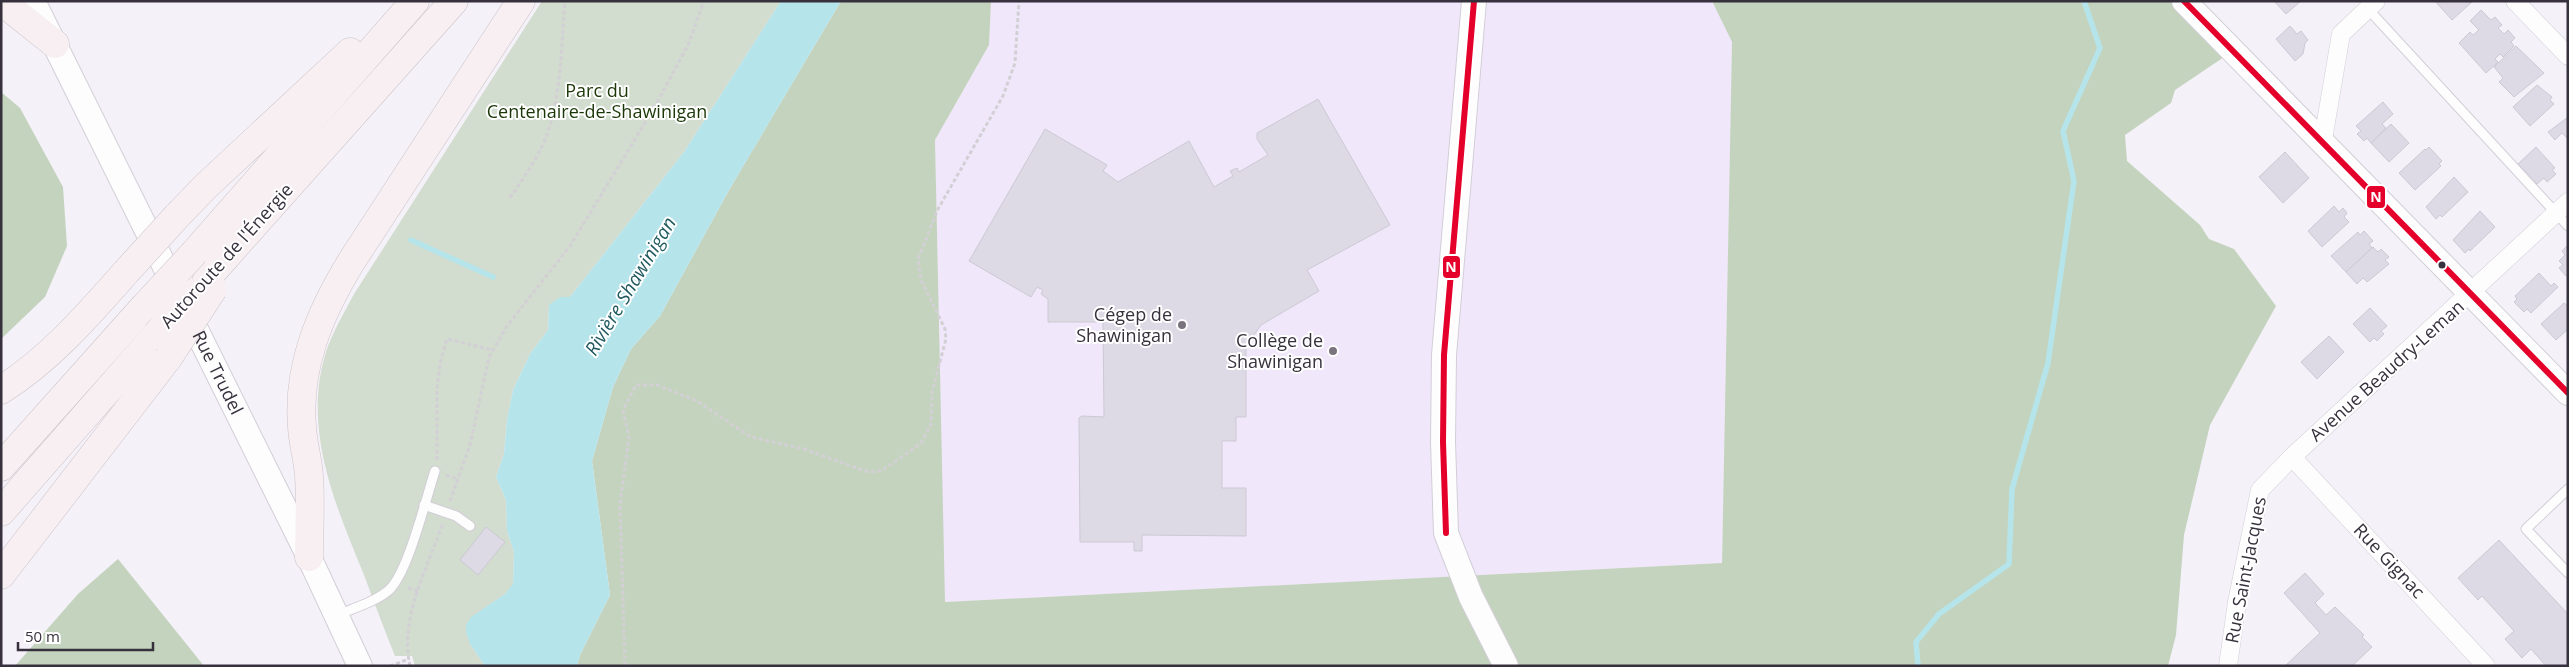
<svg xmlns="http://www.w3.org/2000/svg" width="2569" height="667" font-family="'Open Sans',sans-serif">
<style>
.built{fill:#f1e7fb}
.green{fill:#d2dccf}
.forest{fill:#c4d3be}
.water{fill:#b5e5eb}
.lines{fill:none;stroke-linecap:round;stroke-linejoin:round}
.stream{stroke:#b5e5eb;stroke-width:5.5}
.building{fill:#dddae5;stroke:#cbc9d3}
.lane-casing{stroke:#d2ced7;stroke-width:11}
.street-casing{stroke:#d2ced7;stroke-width:19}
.secondary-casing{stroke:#d2ced7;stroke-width:26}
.highway-casing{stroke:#ccc3c8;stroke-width:29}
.path{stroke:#d2d0d4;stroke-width:3;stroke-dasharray:4 2.5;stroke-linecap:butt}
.lane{stroke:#fdfdfe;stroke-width:9}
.street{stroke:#fdfdfe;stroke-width:18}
.secondary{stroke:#fdfdfe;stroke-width:24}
.highway{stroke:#f7eff1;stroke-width:28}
.highway-bridge-casing{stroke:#ccc3c8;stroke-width:29;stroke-linecap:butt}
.highway-bridge{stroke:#f7eff1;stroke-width:28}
.bus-1-casing{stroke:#fff;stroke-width:10}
.bus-1{stroke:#e4002b;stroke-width:6}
.bus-dot{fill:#37313d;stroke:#fff;stroke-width:2}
.poi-dot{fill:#79747e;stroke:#fff;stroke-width:2}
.labels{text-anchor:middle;stroke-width:4;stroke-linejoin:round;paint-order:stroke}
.park-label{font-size:18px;fill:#1b3707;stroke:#fff}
.street-label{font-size:18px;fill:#37313d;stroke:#fff}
.poi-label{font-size:18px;fill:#37313d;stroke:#fff;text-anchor:end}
.water-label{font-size:19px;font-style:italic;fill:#205a60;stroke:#fff}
.line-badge{stroke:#fff;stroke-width:2}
.badge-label{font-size:14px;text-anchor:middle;font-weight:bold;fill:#fff}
</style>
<rect width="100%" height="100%" fill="#f4f1f8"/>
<path class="built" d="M991 1H1712L1732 42 1722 563 944 602 935 140 989 45Z"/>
<path class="green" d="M542 1H781L684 152 570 297 549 305 548 330 530 354 513 390 507 420 504 454 496 477 506 500 507 531 514 552 513 585 505 594 491 604 470 644 485 666H415L412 656H395C384 629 374 602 364 575 335 504 302 429 326 352 333 331 344 313 354 294Z"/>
<g class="forest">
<path d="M841 1H991L989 45 935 140 945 602 1722 563 1732 42 1712 1H2190L2236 49 2175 90 2171 103 2125 135 2127 161 2200 225 2209 239 2234 249 2276 306 2210 425 2184 535 2176 635 2168 666H577L580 655 610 595 592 461 613 387 631 349 660 316 729 190Z"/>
<path d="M1 92 20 108 63 187 67 246 45 297 1 339Z"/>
<path d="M118 559 204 666H15L78 594Z"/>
</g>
<path class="water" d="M781 1H841L729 190 660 316 631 349 613 387 592 461 610 595 580 655 577 666H485L470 644 466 632V625L471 617 505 594 513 584 514 552 507 531 506 500 496 477 504 454 507 420 513 390 530 354 548 330 549 305 560 297H570L684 152Z"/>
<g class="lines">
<g class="stream">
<path d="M411 240 493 277"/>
<path d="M1918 666 1916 642 1939 614 2009 564 2012 489 2048 363 2074 181 2063 131 2100 48 2084 1"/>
</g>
</g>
<g class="building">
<path d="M2274 1H2301L2286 14Z"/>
<path d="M2435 1H2473L2452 20Z"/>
<path d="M2481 10 2491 20 2495 17 2502 25 2498 28 2504 34 2508 30 2515 38 2511 42 2514 46 2503 57 2500 54 2495 59 2498 62 2486 73 2459 43 2470 32 2473 35 2479 30 2470 21Z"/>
<path d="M2290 26 2297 34 2301 31 2308 40 2305 43 2303 54 2295 61 2276 39Z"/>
<path d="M2516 46 2544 73 2514 97 2499 82 2503 78 2494 67Z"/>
<path d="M2537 85 2552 97 2550 100 2554 104 2530 126 2513 107Z"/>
<path d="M1318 99 1390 225 1307 270 1319 291 1261 325 1246 346V417H1236V441H1222V488H1246V536L1142 535V551H1134V542H1080L1079 418 1082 416 1104 417 1103 322H1048V299L1041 294 1043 290 1037 287 1031 297 969 261 1045 129 1107 165 1103 171 1118 182 1189 141 1214 187 1233 176 1230 171 1237 168 1239 172 1268 155 1257 139V133Z"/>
<path d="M2383 102 2393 114 2382 124 2386 128 2371 143 2367 138 2364 141 2357 134 2361 131 2356 126Z"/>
<path d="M2568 117V139L2562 133 2555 140 2548 132Z"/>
<path d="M2391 124 2409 143 2389 162 2371 143Z"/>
<path d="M2429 147 2442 161 2439 164 2441 166 2415 190 2399 173 2425 149 2426 150Z"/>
<path d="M2536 147 2555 168 2552 170 2556 174 2547 182 2544 178 2537 184 2518 164Z"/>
<path d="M2285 152 2309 178 2283 203 2259 177Z"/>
<path d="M2454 177 2468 192 2442 217 2440 215 2436 219 2426 207Z"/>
<path d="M2334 206 2339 212 2343 208 2347 213 2344 217 2349 222 2322 247 2308 231Z"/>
<path d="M2480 211 2495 227 2470 251 2469 249 2465 253 2453 240Z"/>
<path d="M2364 231 2373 241 2369 244 2372 248 2346 272 2331 256 2358 232 2360 235Z"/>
<path d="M2568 245V274L2566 276 2559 268 2563 265 2559 261 2565 255 2562 251Z"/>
<path d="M2373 247 2378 252 2381 249 2389 257 2385 260 2389 264 2367 282 2363 278 2357 284 2346 272Z"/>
<path d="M2539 273 2551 286 2554 283 2558 287 2531 313 2527 309 2524 312 2514 302 2517 299 2515 296Z"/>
<path d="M2564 303 2568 306V329L2556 340 2541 324Z"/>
<path d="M2370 308 2387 326 2381 331 2384 334 2377 341 2374 338 2370 342 2353 324Z"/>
<path d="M2329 336 2344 352 2317 379 2301 362Z"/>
<path d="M486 527 505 542 478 575 460 560Z"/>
<path d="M2499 540 2568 614V666H2546L2531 649 2522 658 2505 639 2514 631 2482 596 2478 600 2458 578Z"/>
<path d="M2305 573 2324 594 2315 603 2326 615 2335 607 2364 635 2362 637 2372 647 2352 666H2285L2320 633 2284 593Z"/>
</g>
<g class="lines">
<g class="lane-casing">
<g id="lane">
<path d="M2368 9 2568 226"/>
<path d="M2568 489 2526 529 2568 573"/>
<path d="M424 505 456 516 470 526"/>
<path d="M337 615C354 608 375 602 389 590 408 573 426 498 435 471"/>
</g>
</g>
<g class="street-casing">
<g id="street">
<path d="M2515 1 2568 56"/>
<path d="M2322 145 2341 34 2376 1"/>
<path d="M2292 457 2486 666"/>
<path d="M2228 666 2237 602 2260 490 2292 457 2568 202"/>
</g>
</g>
<g class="secondary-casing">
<g id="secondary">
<path id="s1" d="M33 1 309 557 360 666"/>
<path d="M1474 1 1444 355 1443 442 1446 533 1471 597 1506 666"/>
<path d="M2184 1 2568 393"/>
</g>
</g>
<g class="highway-casing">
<g id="highway">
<path d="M1 1 55 44"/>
<path d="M177 216 206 186 350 52"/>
<path d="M195 252 415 1"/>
<path d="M207 278 454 1"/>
<path d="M1 390C50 359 88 315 126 272"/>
<path d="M1 467 143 308"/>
<path d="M1 512 156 335"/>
<path d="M309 557C309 530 311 503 309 476 308 460 303 444 302 427 297 366 320 313 351 262L521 1"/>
<path d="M1 575 168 358"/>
</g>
</g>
<g class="path">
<path d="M510 198C522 180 535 162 544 142 562 99 561 47 565 1"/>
<path d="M437 460V389L440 363 447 339 492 350"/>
<path d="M446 475 458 479"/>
<path d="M450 501 470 445 489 357 507 326 570 246 654 108 688 45 704 1"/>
<path d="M408 588 419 591"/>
<path d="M390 666 409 659"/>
<path d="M410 666C399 619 428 566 443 523"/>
<path d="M625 666 620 504 629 437 623 410 636 385H657L697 401 751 437 804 449 865 471 876 472 886 468 921 443 931 424 932 392 946 339 945 329 921 280 918 259 938 209 1003 96 1015 63 1019 1"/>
</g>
<use href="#lane" class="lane"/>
<use href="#street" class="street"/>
<use href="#secondary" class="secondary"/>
<use href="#highway" class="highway"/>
<g class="highway-bridge-casing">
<g id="highway-bridge">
<path d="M126 272 177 216"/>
<path d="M143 308 195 252"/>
<path d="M156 335 194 293"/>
<path d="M168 358 213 289"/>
</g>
</g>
<use href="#highway-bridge" class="highway-bridge"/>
<g class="bus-1-casing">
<g id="bus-1">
<path d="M2184 1 2568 393"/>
<path d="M1446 533 1443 442 1444 355 1474 1"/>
</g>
</g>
<use href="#bus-1" class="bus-1"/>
</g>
<circle class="bus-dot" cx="2442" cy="265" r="4.5"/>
<g class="poi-dot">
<circle cx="1182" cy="325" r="5"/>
<circle cx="1333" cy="351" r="5"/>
</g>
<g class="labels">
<g class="park-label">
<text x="597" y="97">Parc du<tspan x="597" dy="21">Centenaire-de-Shawinigan</tspan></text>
</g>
<g class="street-label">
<text transform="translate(227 256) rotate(-48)" y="6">Autoroute de l'Énergie</text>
<text transform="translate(2387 371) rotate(-42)" y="6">Avenue Beaudry-Leman</text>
<text dy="6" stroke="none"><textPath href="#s1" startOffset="415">Rue Trudel</textPath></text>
<text transform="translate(2389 561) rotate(47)" y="6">Rue Gignac</text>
<text transform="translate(2246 570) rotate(-79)" y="6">Rue Saint-Jacques</text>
</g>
<g class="poi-label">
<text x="1172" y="321">Cégep de<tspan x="1172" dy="21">Shawinigan</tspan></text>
<text x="1323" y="347">Collège de<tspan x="1323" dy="21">Shawinigan</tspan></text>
</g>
<g class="water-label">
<text transform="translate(630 286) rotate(-59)" y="7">Rivière Shawinigan</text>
</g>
</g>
<g class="line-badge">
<rect x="2366" y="185" width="20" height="24" rx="5" fill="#e4002b"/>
<rect x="1442" y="255" width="19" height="24" rx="5" fill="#e4002b"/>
</g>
<g class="badge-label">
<text x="2376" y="202">N</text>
<text x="1451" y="272">N</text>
</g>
<rect width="2569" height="667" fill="none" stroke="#37313d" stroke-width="5"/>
<path d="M18 642v8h135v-8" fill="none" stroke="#37313d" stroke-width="2.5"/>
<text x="25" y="642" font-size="15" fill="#37313d" stroke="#ffffff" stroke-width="4" paint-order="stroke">50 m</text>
</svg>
